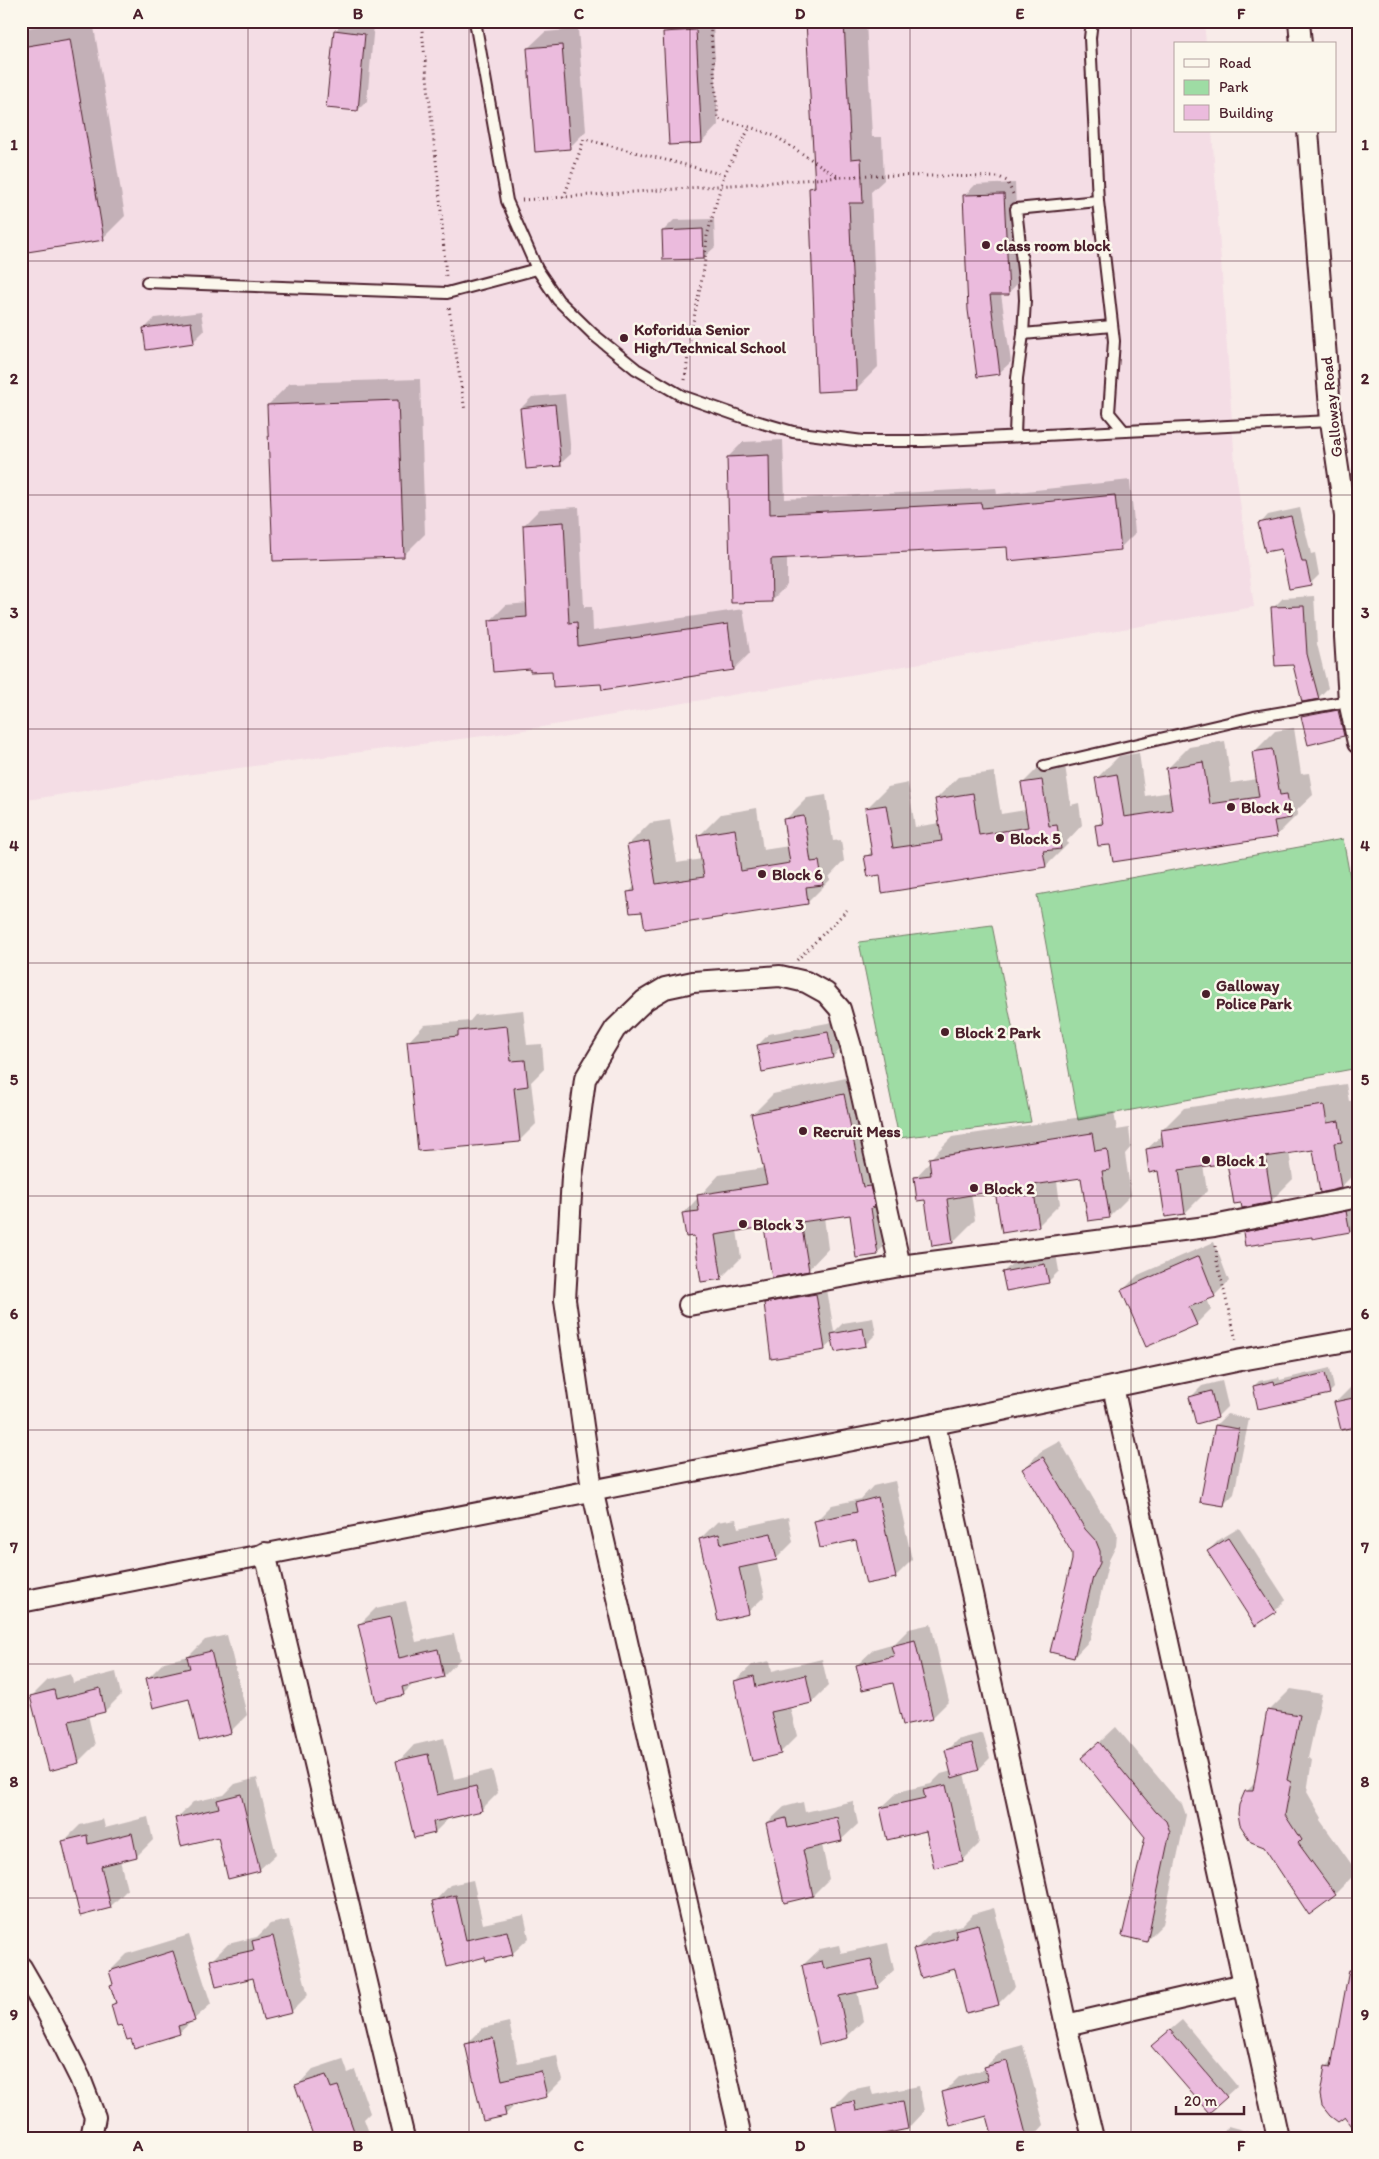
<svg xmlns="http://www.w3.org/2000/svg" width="1379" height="2159" font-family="Itim,sans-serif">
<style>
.built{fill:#f4dde5}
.green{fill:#9edca4;stroke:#747e68}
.shadow{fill:#0003}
.building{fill:#ebbbdd;stroke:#4a1f2b}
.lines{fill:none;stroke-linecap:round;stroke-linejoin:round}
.service-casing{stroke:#4a1f2b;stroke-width:14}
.minor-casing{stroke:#4a1f2b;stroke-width:24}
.path{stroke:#4a1f2b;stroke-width:3;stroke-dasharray:1 4;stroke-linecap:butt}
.service{stroke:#fbf7ec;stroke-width:10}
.minor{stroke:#fbf7ec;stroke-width:20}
.grid{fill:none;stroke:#4a1f2b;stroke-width:1;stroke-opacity:0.55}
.poi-dot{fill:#4a1f2b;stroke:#fbf7ec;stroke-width:2}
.labels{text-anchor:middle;stroke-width:5;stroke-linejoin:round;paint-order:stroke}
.poi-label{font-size:16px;font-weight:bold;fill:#4a1f2b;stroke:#fbf7ec;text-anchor:start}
.street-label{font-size:16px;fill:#4a1f2b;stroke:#fbf7ec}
.neatline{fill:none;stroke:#4a1f2b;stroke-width:2}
.grid-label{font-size:16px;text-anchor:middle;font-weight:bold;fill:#4a1f2b}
</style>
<rect width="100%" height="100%" fill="#f8ebe9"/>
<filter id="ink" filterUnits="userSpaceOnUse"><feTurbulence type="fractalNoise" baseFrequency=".02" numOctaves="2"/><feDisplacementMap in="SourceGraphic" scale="10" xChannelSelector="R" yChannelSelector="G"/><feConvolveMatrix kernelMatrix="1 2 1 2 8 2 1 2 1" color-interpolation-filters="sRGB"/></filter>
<g filter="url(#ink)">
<path class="built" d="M21 21H1204L1206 44H1175V131H1212L1235 464 1254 607 506 733 170 777 21 801Z"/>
<g class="green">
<path d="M1343 839 1358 919V1068L1078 1120 1037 895Z"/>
<path d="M992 925 1031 1122 899 1138 859 942Z"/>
</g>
<g class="shadow">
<path d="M69 21H93L125 216 103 238 21 252V29Z"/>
<path d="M345 21 374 24 367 101 358 110 335 31Z"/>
<path d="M676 21H713L718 125 702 142 664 33Z"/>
<path d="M807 21H866L872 137H882L884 180 871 192 878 367 856 389 810 188 816 183Z"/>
<path d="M578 29 586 131 569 148 528 48 545 32Z"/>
<path d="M1015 183 1019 282 1008 293 1001 294 1011 362 1000 372 964 196 975 185Z"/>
<path d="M714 219 715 247 704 257 663 231 674 220Z"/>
<path d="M201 312 204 331 193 342 144 329 155 318Z"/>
<path d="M420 379 425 534 403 556 268 405 290 383Z"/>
<path d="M565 394 571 454 560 464 521 408 532 397Z"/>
<path d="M783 440 785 499 996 488 997 494 1130 480 1135 533 1120 548 1008 545 787 557V585L772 600 728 457 743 442Z"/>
<path d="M579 507 584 607H592L593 631 743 609 750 653 734 669 602 682 553 669 490 621 506 605 528 603 524 525 540 509Z"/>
<path d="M1300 508 1311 554 1315 553 1319 575 1310 584 1282 547 1260 524 1268 515Z"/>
<path d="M1314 596 1317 644 1328 688 1318 698 1294 664 1273 608 1283 598Z"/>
<path d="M1348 700 1354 724 1344 735 1303 718 1314 707Z"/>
<path d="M1294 728 1301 774 1309 773 1313 795 1297 810 1298 814 1276 836 1111 843 1097 826 1103 819 1097 778 1119 756 1139 753 1145 796 1171 792 1167 769 1189 747 1225 741 1231 783 1257 779 1253 753 1275 731Z"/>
<path d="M1064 759 1071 805 1079 803 1082 825 1067 841 1068 844 1046 866 881 874 866 857 873 850 866 809 888 787 908 783 915 827 940 823 936 799 958 777 994 772 1001 814 1026 810 1022 784 1044 762Z"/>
<path d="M826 795 833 841 841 840 844 861 829 877 830 880 808 902 643 910 628 893 635 886 628 845 650 823 670 820 677 863 702 859 699 836 721 814 757 808 763 850 789 846 785 820 807 798Z"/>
<path d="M523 1010 527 1045 542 1044 544 1069 531 1082 536 1124 519 1141 408 1042 424 1025 470 1021 475 1015Z"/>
<path d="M838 1021 843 1046 833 1057 758 1045 769 1034Z"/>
<path d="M864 1074 884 1168 890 1167 894 1186 891 1189 898 1233 877 1253 851 1213 824 1217 828 1249 808 1270 765 1226 737 1230 741 1258 721 1278 683 1214 719 1175 764 1168 753 1114 773 1094Z"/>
<path d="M1346 1084 1349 1101 1358 1100V1170L1341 1187 1314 1148 1289 1152 1293 1179 1271 1201 1228 1161 1203 1165 1207 1191 1185 1213 1147 1149 1163 1134 1162 1130 1184 1108Z"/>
<path d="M1114 1112 1117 1130 1129 1128 1131 1147 1125 1154 1131 1195 1109 1217 1082 1177 1057 1181 1060 1204 1038 1226 996 1189 971 1193 975 1220 953 1242 933 1244 926 1198 915 1178 930 1162V1159L952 1137Z"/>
<path d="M1358 1206V1222L1350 1231 1244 1233 1255 1222Z"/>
<path d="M1214 1242 1229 1281 1214 1296 1207 1299 1211 1309 1196 1324 1123 1290 1138 1275Z"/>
<path d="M1056 1254 1059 1271 1048 1282 1003 1272 1014 1262Z"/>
<path d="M826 1283 834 1332 843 1323 873 1318 876 1334 865 1345 834 1340 824 1349 765 1304 776 1293Z"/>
<path d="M1330 1368 1334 1388 1329 1393 1254 1386 1259 1381 1279 1377 1280 1380Z"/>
<path d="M1222 1381 1228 1406 1217 1417 1191 1397 1202 1386Z"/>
<path d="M1358 1385V1425L1335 1403 1352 1386Z"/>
<path d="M1227 1414 1249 1419 1234 1494 1223 1505 1216 1425Z"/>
<path d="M1060 1441 1101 1512 1112 1524 1117 1534 1116 1546 1109 1560 1090 1640 1074 1657 1073 1552 1024 1469 1040 1452Z"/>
<path d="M895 1481 912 1560 895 1577 857 1539 815 1522 832 1505 861 1499 873 1486Z"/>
<path d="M788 1517 793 1542 777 1558 757 1563 765 1596 748 1612 700 1539 717 1522 736 1519 738 1528Z"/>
<path d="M1239 1528 1286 1600 1275 1611 1208 1551 1219 1540Z"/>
<path d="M406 1601 416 1642 454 1634 460 1659 444 1676 415 1682 403 1694 359 1625 376 1608Z"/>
<path d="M931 1624 949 1701 932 1718 894 1681 857 1665 874 1649 895 1643 909 1629Z"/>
<path d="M227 1635 247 1715 230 1732 190 1697 147 1679 164 1662 189 1656 205 1640Z"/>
<path d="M822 1659 828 1686 812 1702 790 1707 797 1736 780 1753 735 1681 752 1665 770 1661 772 1671Z"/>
<path d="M116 1672 121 1695 105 1711 88 1715 95 1745 78 1762 32 1696 48 1680 71 1674 73 1683Z"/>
<path d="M1291 1689 1322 1694 1308 1758 1312 1760 1307 1792 1322 1818 1320 1820 1357 1872 1335 1894 1246 1792 1256 1782 1269 1711Z"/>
<path d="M1116 1727 1173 1795 1182 1804 1186 1815 1163 1924 1147 1940 1146 1836 1083 1758Z"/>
<path d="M983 1733 990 1758 979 1769 964 1773 979 1844 963 1860 935 1866 927 1830 881 1808 898 1792 931 1784 941 1774 952 1771 946 1751 957 1740Z"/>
<path d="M444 1738 454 1779 492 1770 498 1793 481 1810 450 1817 435 1832 398 1762 414 1745Z"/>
<path d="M257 1778 276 1854 259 1870 219 1835 176 1819 193 1802 224 1795 235 1784Z"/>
<path d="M853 1801 858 1824 841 1840 822 1845 829 1879 813 1895 767 1823 784 1807 803 1802 805 1812Z"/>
<path d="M148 1817 153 1840 137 1856 120 1860 127 1890 110 1907 64 1841 80 1825 103 1819 105 1828Z"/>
<path d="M473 1880 483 1924 524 1915 529 1938 512 1954 486 1956 448 1965 434 1902 450 1885Z"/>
<path d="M994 1908 1015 1987 998 2004 956 1968 915 1950 931 1933 962 1925 973 1914Z"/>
<path d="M289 1920 308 1995 291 2012 253 1977 211 1961 228 1944 257 1937 270 1924Z"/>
<path d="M189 1935 211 2004 180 2032 134 2046 132 2037 112 2005 116 2001 110 1971 127 1954Z"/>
<path d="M888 1943 894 1970 877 1986 857 1991 863 2021 847 2037 803 1965 820 1949 839 1945 841 1953Z"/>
<path d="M1182 2020 1237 2086 1226 2096 1164 2035Z"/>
<path d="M509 2022 518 2064 557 2056 562 2080 546 2096 517 2103 505 2115 467 2044 483 2028Z"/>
<path d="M1023 2045 1044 2125 1032 2138H994L988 2114 943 2093 960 2076 986 2069 985 2067 1002 2051Z"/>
<path d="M343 2059 348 2073 355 2070 370 2113 364 2119 368 2130 361 2138H315L297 2086 313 2069Z"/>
<path d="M1334 2059 1358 2132 1326 2067Z"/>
<path d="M870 2086 873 2095 919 2086 924 2111 908 2128 886 2132 887 2138H839L833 2107 850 2090Z"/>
<path d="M1228 2126 1250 2132 1249 2138H1217Z"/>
</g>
<g class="building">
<path d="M806 21H844L851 159 861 158 863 203H849L857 390 817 392 809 188 815 187Z"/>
<path d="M334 30 365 34 358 111 326 108Z"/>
<path d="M696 30 702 143 669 145 663 32Z"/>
<path d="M70 39 104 240 21 253V47Z"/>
<path d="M562 45 570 149 535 152 527 48Z"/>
<path d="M1004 194 1009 295H990L1000 374 977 377 968 310 963 195Z"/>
<path d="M703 229 704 259 663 260 662 231Z"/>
<path d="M191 322 194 343 146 350 143 328Z"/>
<path d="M398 400 404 557 273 561 267 405Z"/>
<path d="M555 404 561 466 526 469 520 408Z"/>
<path d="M769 455 770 514 981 503 982 508 1115 495 1121 550 1008 561 1007 547 771 559 772 602 731 603 727 457Z"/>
<path d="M1291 516 1302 562H1306L1311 585 1289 589 1281 549 1265 552 1258 523Z"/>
<path d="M564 522 569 623 577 622 578 646 728 624 734 670 602 690 601 684 553 687 552 671 530 672V669L493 672 489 620 527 617 523 525Z"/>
<path d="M1304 606 1307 654 1319 699 1302 702 1293 665 1275 666 1271 607Z"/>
<path d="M1338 710 1344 736 1308 745 1301 717Z"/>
<path d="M1272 749 1280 795 1287 794 1291 818 1274 821 1277 837 1113 862 1110 845 1098 846 1095 825 1103 824 1095 778 1117 774 1124 817 1172 810 1166 768 1203 762 1210 804 1259 797 1252 752Z"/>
<path d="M1042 780 1049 826 1057 825 1061 849 1043 851 1046 867 882 893 880 875 868 877 864 856 872 855 865 808 886 805 893 848 942 841 935 799 973 793 979 835 1028 827 1021 783Z"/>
<path d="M804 816 811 862 819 861 823 885 806 887 808 904 645 929 642 912 630 913 627 892 635 891 627 845 649 841 656 884 704 877 697 835 735 829 741 871 790 863 783 819Z"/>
<path d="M507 1026 511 1061 525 1060 528 1086 514 1088 520 1142 418 1151 407 1041 458 1036V1031Z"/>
<path d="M828 1032 833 1058 762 1072 757 1045Z"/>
<path d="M844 1094 863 1187 870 1186 875 1207 871 1208 878 1255 856 1258 850 1215 801 1222 809 1271 772 1278 764 1227 715 1235 722 1279 701 1282 694 1236 686 1237 682 1213 699 1211 697 1195 767 1184 751 1114Z"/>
<path d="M1324 1105 1327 1123 1339 1121 1342 1142 1334 1143 1341 1188 1320 1193 1313 1150 1265 1157 1272 1202 1242 1208 1241 1203 1234 1204 1227 1163 1179 1170 1185 1214 1165 1217 1158 1171 1149 1173 1146 1149 1163 1146 1161 1130Z"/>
<path d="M1092 1133 1095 1151 1107 1149 1110 1170 1102 1171 1110 1218 1088 1221 1081 1178 1033 1185 1039 1227 1002 1233 995 1191 947 1199 953 1243 932 1246 925 1200 917 1201 914 1177 931 1175 929 1158Z"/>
<path d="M1346 1211 1350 1232 1312 1239V1237L1245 1246 1243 1232Z"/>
<path d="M1199 1256 1215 1297 1189 1307 1197 1325 1146 1347 1121 1290Z"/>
<path d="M1045 1264 1049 1283 1006 1291 1002 1272Z"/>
<path d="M816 1294 825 1350 771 1359 764 1303Z"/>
<path d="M863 1328 866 1346 835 1352 831 1334Z"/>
<path d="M1325 1373 1330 1394 1258 1409 1253 1386 1274 1381 1275 1385Z"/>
<path d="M1211 1391 1218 1418 1196 1424 1189 1397Z"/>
<path d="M1358 1397V1426L1341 1430 1334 1402Z"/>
<path d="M1215 1425 1239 1429 1224 1506 1200 1502Z"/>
<path d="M1043 1457 1085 1529 1096 1541 1100 1551V1563L1093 1577 1074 1658 1050 1652 1072 1560V1553L1022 1469Z"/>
<path d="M878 1497 896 1578 866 1584 856 1540 820 1548 814 1521 857 1512 855 1503Z"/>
<path d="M771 1533 777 1560 739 1568 749 1614 718 1621 699 1539 719 1534 721 1544Z"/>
<path d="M1228 1538 1276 1612 1255 1626 1207 1551Z"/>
<path d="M390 1617 399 1658 438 1649 444 1677 402 1687 404 1695 376 1702 358 1624Z"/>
<path d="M915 1640 933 1719 903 1725 893 1683 862 1690 856 1665 894 1656 891 1646Z"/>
<path d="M211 1651 231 1733 199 1741 189 1699 153 1708 146 1678 190 1668 187 1657Z"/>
<path d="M806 1675 812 1703 771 1712 781 1754 752 1761 734 1681 754 1676 756 1687Z"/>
<path d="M100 1688 105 1712 69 1721 79 1763 49 1771 30 1696 54 1690 56 1699Z"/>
<path d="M1267 1710 1300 1715 1287 1780 1291 1782 1285 1815 1301 1840 1298 1843 1336 1895 1309 1915 1264 1847 1251 1842 1240 1825 1238 1814 1239 1805 1245 1791H1253Z"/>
<path d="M1099 1742 1156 1812 1166 1821 1170 1832 1147 1942 1122 1936 1145 1837 1081 1758Z"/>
<path d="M972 1743 979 1770 952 1778 945 1750Z"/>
<path d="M428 1754 437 1795 476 1786 482 1811 433 1822 435 1833 414 1838 396 1761Z"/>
<path d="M946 1785 963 1861 934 1868 926 1831 887 1840 880 1808 925 1798 923 1790Z"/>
<path d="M241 1794 260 1871 228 1879 218 1837 181 1846 175 1818 219 1808 217 1800Z"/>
<path d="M837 1817 842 1841 803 1850 813 1896 784 1903 766 1823 786 1818 788 1828Z"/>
<path d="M132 1833 137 1857 101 1866 111 1908 80 1916 62 1841 87 1835 88 1844Z"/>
<path d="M456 1895 466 1940 507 1931 513 1955 486 1961 485 1957 447 1967 432 1901Z"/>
<path d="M978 1924 999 2005 966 2013 955 1969 921 1978 913 1949 957 1938 955 1930Z"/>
<path d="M273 1936 292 2013 263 2020 253 1978 216 1987 210 1960 254 1950 252 1941Z"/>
<path d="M173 1951 195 2021 178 2026 180 2034 134 2048 131 2039 127 2040 122 2025 117 2026 111 2005 116 2003 110 1985 113 1984 109 1971Z"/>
<path d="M871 1959 878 1988 839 1996 848 2038 819 2045 802 1965 822 1961 824 1969Z"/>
<path d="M1349 1970 1358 1971V2134L1345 2117 1338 2122 1330 2116 1322 2106 1320 2095 1325 2066 1331 2067Z"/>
<path d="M1170 2030 1227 2097 1209 2113 1151 2046Z"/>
<path d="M493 2038 502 2080 541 2071 547 2097 504 2107 506 2116 483 2121 465 2044Z"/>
<path d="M1007 2061 1027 2138H993L987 2116 950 2126 942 2092 988 2080 984 2067Z"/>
<path d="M326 2075 331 2088 338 2086 354 2131 347 2133 348 2138H314L295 2085Z"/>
<path d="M854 2101 856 2111 903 2101 908 2129 864 2138H838L832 2106Z"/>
</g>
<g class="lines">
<g class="service-casing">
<g id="service">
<path d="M475 21 507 201 537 269 558 300 594 335 636 369 682 396 742 417 793 432 863 441H924L1331 421"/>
<path d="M1092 21 1090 38 1098 201 1114 341 1109 413 1124 431"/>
<path d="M147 282 447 293 537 269"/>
<path d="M1023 334 1112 326"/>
<path d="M1015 435 1017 378 1023 334 1025 300 1024 279 1016 209 1098 201"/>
<path d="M1044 766 1254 717 1349 701"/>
</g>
</g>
<g class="minor-casing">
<g id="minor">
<path d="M1299 21 1301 44"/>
<path d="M1308 131 1331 421 1345 516V637L1349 701 1358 743"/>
<path d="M689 1305 900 1266 1214 1226 1358 1197"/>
<path d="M1113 1387 1278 2138"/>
<path d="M935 1424 1066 2025 1093 2138"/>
<path d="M265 1553 404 2138"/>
<path d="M21 1602 935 1424 1241 1360 1358 1339"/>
<path d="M21 1967 47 2012 80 2078 95 2117 91 2138"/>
<path d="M1066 2025 1244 1984"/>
<path d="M741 2138 592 1489 565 1300 572 1177 585 1079 615 1029 645 1000 665 988 693 982 780 976 806 982 826 993 840 1009 851 1047 900 1266"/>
</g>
</g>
<g class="path">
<path d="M421 21 440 198 446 277"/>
<path d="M710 21 718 119 750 127 775 136 837 176"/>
<path d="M564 197 584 139 724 175"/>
<path d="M522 200 871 175 999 177 1007 181 1013 194"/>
<path d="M449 308 465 411"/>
<path d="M685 380 691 332 704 269 707 236 724 175 750 127"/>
<path d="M797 960 847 910"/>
<path d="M1216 1246 1217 1262 1236 1340"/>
</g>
<use href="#service" class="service"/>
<use href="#minor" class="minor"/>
</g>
</g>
<path class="grid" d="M248 21V2138M469 21V2138M690 21V2138M910 21V2138M1131 21V2138M21 261H1358M21 495H1358M21 729H1358M21 963H1358M21 1196H1358M21 1430H1358M21 1664H1358M21 1898H1358"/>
<g class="poi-dot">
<circle cx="986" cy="245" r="5"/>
<circle cx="624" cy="338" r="5"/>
<circle cx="1231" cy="807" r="5"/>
<circle cx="1000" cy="838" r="5"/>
<circle cx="762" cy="874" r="5"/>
<circle cx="1206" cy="994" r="5"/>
<circle cx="945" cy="1032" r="5"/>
<circle cx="803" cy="1131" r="5"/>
<circle cx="1206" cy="1160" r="5"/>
<circle cx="974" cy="1188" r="5"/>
<circle cx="743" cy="1224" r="5"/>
</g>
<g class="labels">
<g class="poi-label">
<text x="996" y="251">class room block</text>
<text x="634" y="335">Koforidua Senior<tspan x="634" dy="18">High/Technical School</tspan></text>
<text x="1241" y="813">Block 4</text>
<text x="1010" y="844">Block 5</text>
<text x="772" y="880">Block 6</text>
<text x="1216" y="991">Galloway<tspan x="1216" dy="18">Police Park</tspan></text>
<text x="955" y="1038">Block 2 Park</text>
<text x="813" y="1137">Recruit Mess</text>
<text x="1216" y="1166">Block 1</text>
<text x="984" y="1194">Block 2</text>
<text x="753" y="1230">Block 3</text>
</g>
<g class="street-label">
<text transform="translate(1331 407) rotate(-96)" y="6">Galloway Road</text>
</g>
</g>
<rect width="1379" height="2159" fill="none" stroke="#fbf7ec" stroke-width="55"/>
<rect x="1174" y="42" width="162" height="90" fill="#fbf7ec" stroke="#b4a19f"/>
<rect x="1184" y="59" width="25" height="8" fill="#fbf7ec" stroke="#b4a19f"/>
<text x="1219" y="68" font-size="15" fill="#4a1f2b">Road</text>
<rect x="1184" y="80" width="25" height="15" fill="#9edca4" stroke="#b4a19f"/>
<text x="1219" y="92" font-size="15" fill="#4a1f2b">Park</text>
<rect x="1184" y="105" width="25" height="15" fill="#ebbbdd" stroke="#b4a19f"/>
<text x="1219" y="118" font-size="15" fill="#4a1f2b">Building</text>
<path d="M1176 2106v8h68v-8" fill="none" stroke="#4a1f2b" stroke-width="2.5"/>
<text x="1184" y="2106" font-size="15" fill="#4a1f2b" stroke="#fbf7ec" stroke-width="4" paint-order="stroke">20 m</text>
<rect x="28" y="28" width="1324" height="2104" class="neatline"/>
<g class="grid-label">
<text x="138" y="19">A</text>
<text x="358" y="19">B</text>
<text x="579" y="19">C</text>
<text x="800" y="19">D</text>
<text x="1020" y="19">E</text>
<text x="1241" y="19">F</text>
<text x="14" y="150">1</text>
<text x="1365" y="150">1</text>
<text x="14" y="384">2</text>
<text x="1365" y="384">2</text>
<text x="14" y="618">3</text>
<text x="1365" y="618">3</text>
<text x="14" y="851">4</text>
<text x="1365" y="851">4</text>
<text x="14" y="1085">5</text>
<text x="1365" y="1085">5</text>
<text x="14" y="1319">6</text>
<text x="1365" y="1319">6</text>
<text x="14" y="1553">7</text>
<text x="1365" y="1553">7</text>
<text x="14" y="1787">8</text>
<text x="1365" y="1787">8</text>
<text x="14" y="2020">9</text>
<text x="1365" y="2020">9</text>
<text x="138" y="2151">A</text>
<text x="358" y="2151">B</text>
<text x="579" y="2151">C</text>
<text x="800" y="2151">D</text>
<text x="1020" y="2151">E</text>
<text x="1241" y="2151">F</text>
</g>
</svg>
